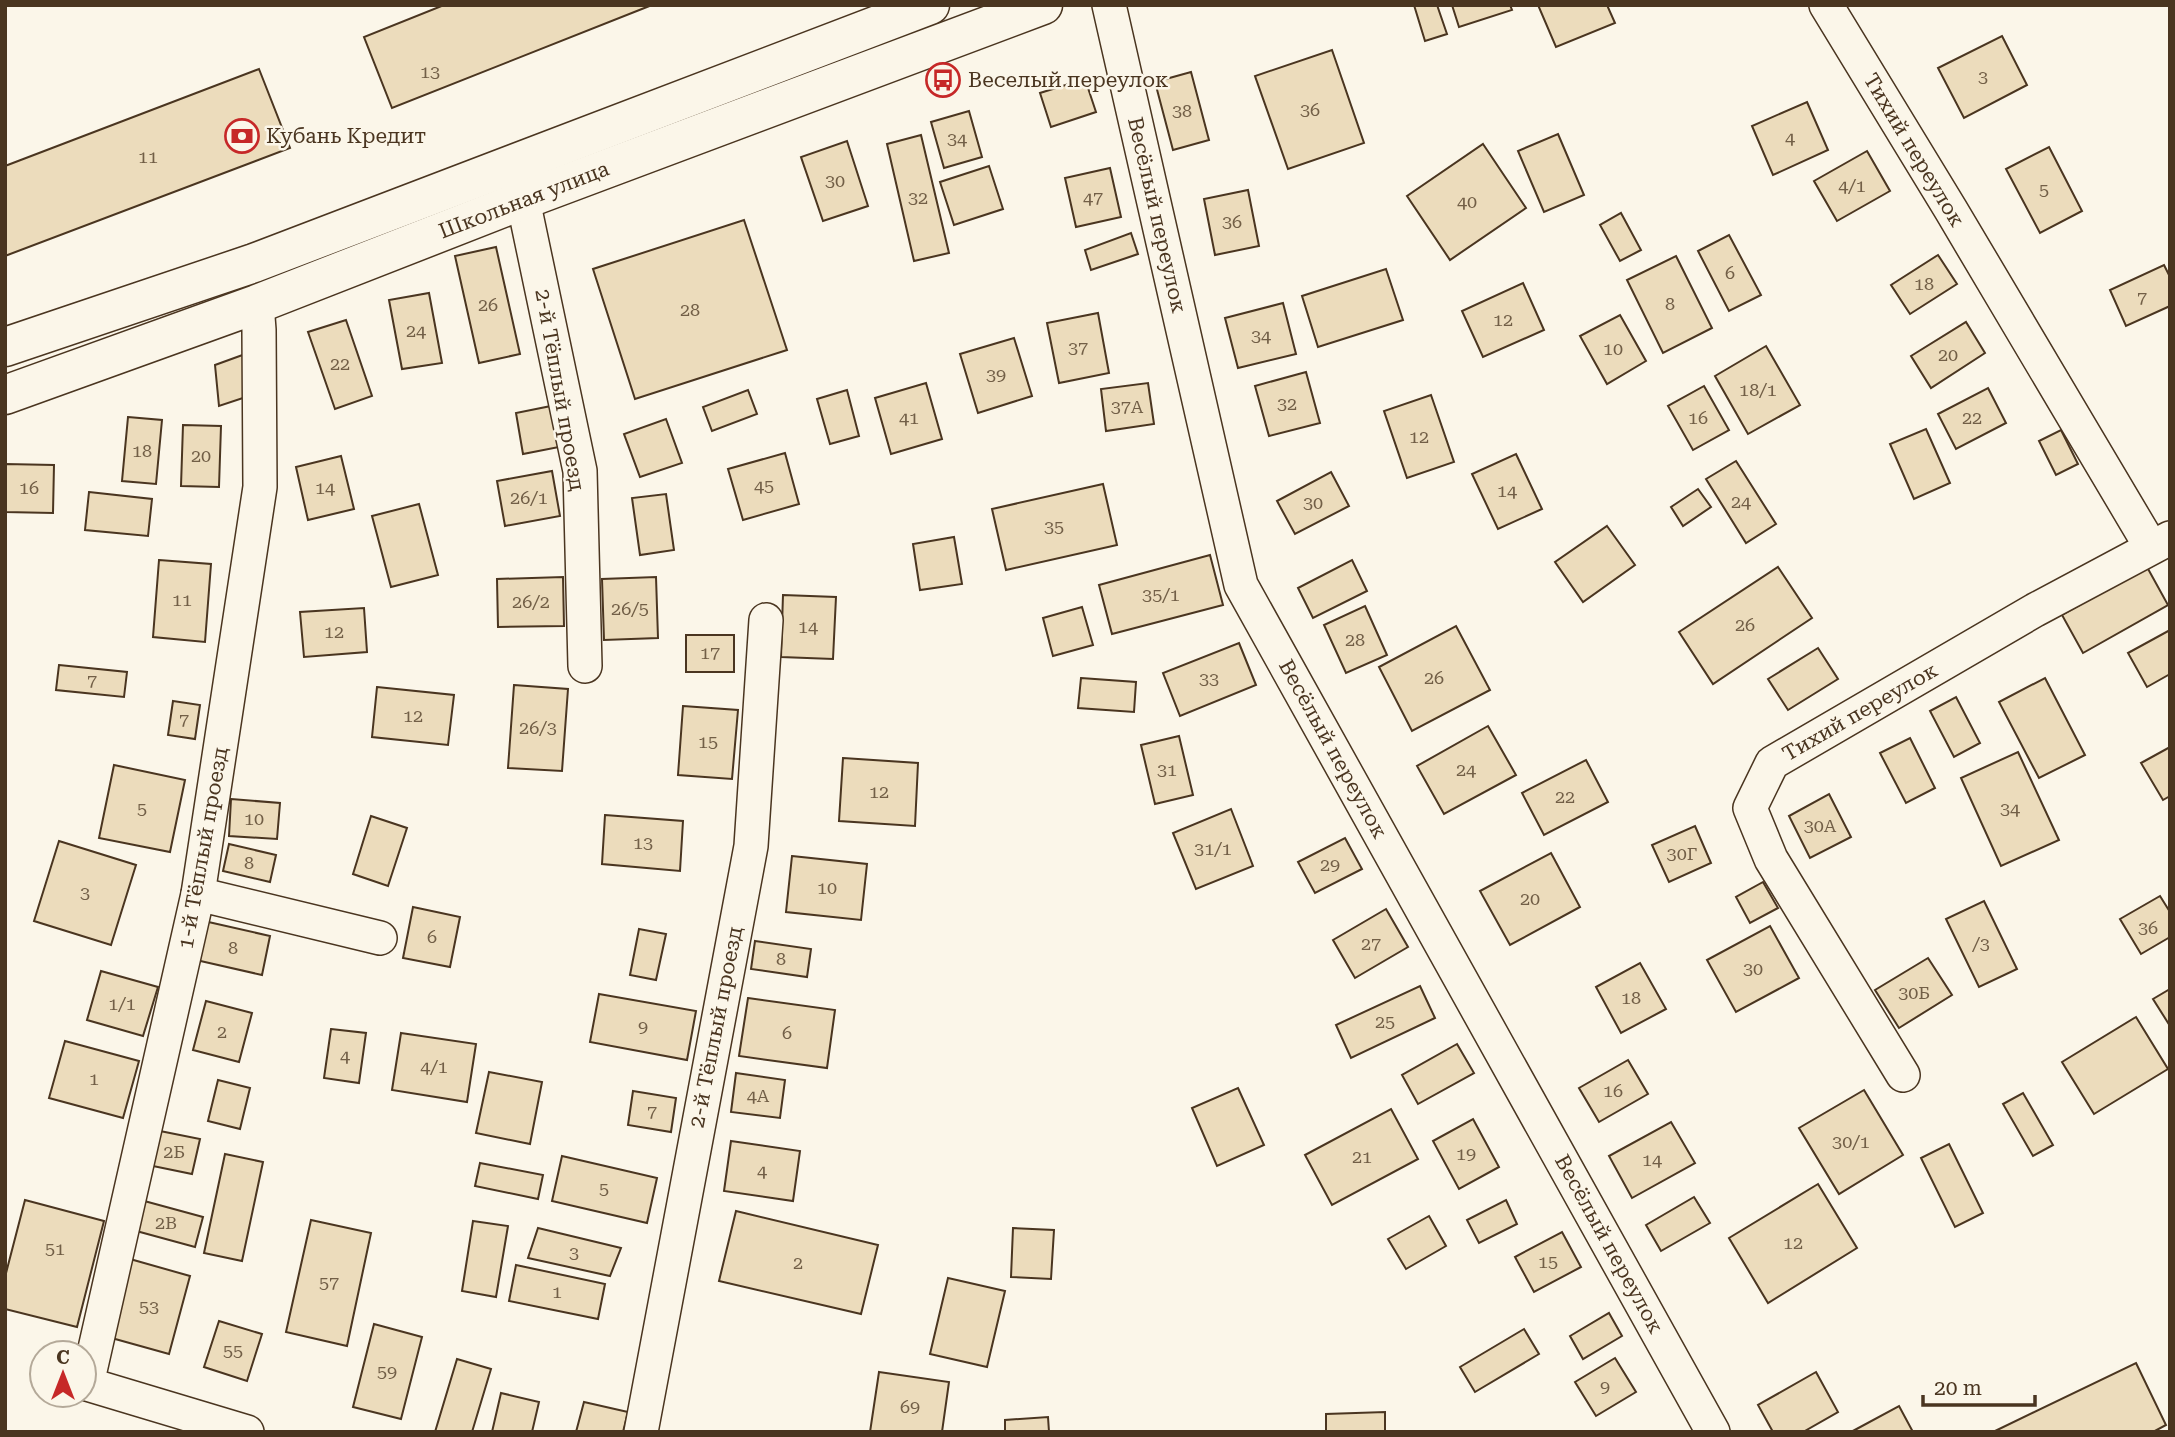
<svg xmlns="http://www.w3.org/2000/svg" width="2175" height="1437" font-family="'Roboto Serif',serif">
<style>
.building{fill:#ecdcbc;stroke:#4a3520;stroke-width:2}
.lines{fill:none;stroke-linecap:round;stroke-linejoin:round}
.minor-casing{stroke:#4a3520;stroke-width:36}
.secondary-casing{stroke:#4a3520;stroke-width:41}
.minor{stroke:#fbf6e9;stroke-width:33}
.secondary{stroke:#fbf6e9;stroke-width:38}
.labels{text-anchor:middle;stroke-width:5;stroke-linejoin:round;paint-order:stroke}
.number-label{font-size:18px;fill:#725f47}
.poi-label{font-size:21px;fill:#4a3520;stroke:#fbf6e9;text-anchor:start}
.street-label{font-size:21px;fill:#4a3520;stroke:#fbf6e9}
</style>
<rect width="100%" height="100%" fill="#fbf6e9"/>
<g class="building">
<path d="M444 5H652L392 108 364 37Z"/>
<path d="M1414 5H1437L1447 34 1425 41Z"/>
<path d="M1452 5H1510L1512 10 1459 27Z"/>
<path d="M1538 5H1607L1615 23 1556 47Z"/>
<path d="M2002 36 2027 85 1964 118 1938 68Z"/>
<path d="M1332 50 1364 143 1288 169 1255 76Z"/>
<path d="M259 69 290 148 5 256V166Z"/>
<path d="M1191 72 1209 140 1173 150 1155 82Z"/>
<path d="M1085 79 1096 112 1051 127 1040 93Z"/>
<path d="M1807 102 1828 150 1773 175 1752 126Z"/>
<path d="M969 111 982 157 944 168 931 122Z"/>
<path d="M1558 134 1584 195 1544 212 1518 151Z"/>
<path d="M921 135 949 253 914 261 887 144Z"/>
<path d="M847 141 868 206 823 221 801 157Z"/>
<path d="M1483 144 1526 208 1450 260 1407 196Z"/>
<path d="M2049 147 2082 211 2040 233 2006 169Z"/>
<path d="M1867 151 1890 191 1837 221 1814 181Z"/>
<path d="M989 166 1003 209 954 225 940 182Z"/>
<path d="M1110 168 1121 217 1076 227 1065 178Z"/>
<path d="M1248 190 1259 246 1215 255 1204 199Z"/>
<path d="M1621 213 1641 250 1620 261 1600 225Z"/>
<path d="M744 220 787 350 635 399 593 269Z"/>
<path d="M1131 233 1138 254 1091 270 1085 250Z"/>
<path d="M1729 235 1761 295 1729 311 1698 251Z"/>
<path d="M496 247 520 354 479 363 455 256Z"/>
<path d="M1938 255 1957 284 1910 314 1891 285Z"/>
<path d="M1676 256 1712 328 1663 353 1627 280Z"/>
<path d="M2164 265 2170 277V306L2126 326 2110 290Z"/>
<path d="M1386 269 1403 320 1318 347 1302 296Z"/>
<path d="M1523 283 1544 330 1483 357 1462 311Z"/>
<path d="M429 293 442 363 402 369 389 300Z"/>
<path d="M1283 303 1296 354 1238 368 1225 318Z"/>
<path d="M1098 313 1109 373 1059 383 1047 323Z"/>
<path d="M1620 315 1646 361 1607 384 1580 336Z"/>
<path d="M346 320 372 396 335 409 308 332Z"/>
<path d="M1966 322 1985 353 1931 388 1911 356Z"/>
<path d="M1014 338 1032 396 978 413 960 354Z"/>
<path d="M1766 346 1800 405 1748 434 1715 376Z"/>
<path d="M248 353 246 397 219 406 215 365Z"/>
<path d="M1306 372 1320 423 1269 436 1255 386Z"/>
<path d="M926 383 942 439 891 454 875 398Z"/>
<path d="M1148 383 1154 424 1106 431 1101 389Z"/>
<path d="M1704 386 1729 430 1693 450 1668 406Z"/>
<path d="M1988 388 2006 423 1956 449 1938 414Z"/>
<path d="M748 390 757 414 712 431 703 407Z"/>
<path d="M847 390 859 436 830 444 817 399Z"/>
<path d="M1431 395 1454 462 1407 478 1384 411Z"/>
<path d="M551 406 559 447 523 454 516 413Z"/>
<path d="M128 417 162 420 156 484 122 481Z"/>
<path d="M666 419 682 463 640 477 624 434Z"/>
<path d="M183 425 221 426 219 487 181 486Z"/>
<path d="M1926 429 1950 483 1914 499 1890 444Z"/>
<path d="M2061 430 2078 464 2056 475 2039 441Z"/>
<path d="M785 453 799 504 743 520 728 469Z"/>
<path d="M1516 454 1542 509 1498 529 1472 474Z"/>
<path d="M341 456 354 509 308 520 296 467Z"/>
<path d="M1736 461 1776 524 1746 543 1706 479Z"/>
<path d="M5 464 54 465 53 513 5 512Z"/>
<path d="M552 471 560 516 505 526 497 481Z"/>
<path d="M1331 472 1349 506 1295 534 1277 501Z"/>
<path d="M1103 484 1117 545 1006 570 992 509Z"/>
<path d="M1698 489 1711 507 1683 526 1671 507Z"/>
<path d="M89 492 152 499 148 536 85 530Z"/>
<path d="M666 494 674 550 640 555 632 498Z"/>
<path d="M419 504 438 575 391 587 372 516Z"/>
<path d="M1607 526 1635 565 1583 602 1555 562Z"/>
<path d="M954 537 962 584 920 590 913 544Z"/>
<path d="M1210 555 1223 605 1112 634 1099 585Z"/>
<path d="M159 560 211 564 205 642 153 637Z"/>
<path d="M1352 560 1367 591 1313 618 1298 588Z"/>
<path d="M1778 567 1812 618 1713 684 1679 632Z"/>
<path d="M2147 567 2168 605 2083 653 2062 615Z"/>
<path d="M563 577 564 626 498 627 497 579Z"/>
<path d="M656 577 658 638 604 640 602 579Z"/>
<path d="M783 595 836 597 833 659 781 657Z"/>
<path d="M1365 606 1387 655 1346 673 1324 625Z"/>
<path d="M1082 607 1093 645 1053 656 1043 618Z"/>
<path d="M364 608 367 652 304 657 300 612Z"/>
<path d="M1456 626 1490 690 1412 731 1379 667Z"/>
<path d="M2170 630V674L2147 687 2128 653Z"/>
<rect x="686" y="635" width="48" height="37"/>
<path d="M1239 643 1256 685 1180 716 1163 673Z"/>
<path d="M1818 648 1838 679 1788 710 1768 679Z"/>
<path d="M59 665 127 672 124 697 56 690Z"/>
<path d="M1081 678 1136 682 1134 712 1078 708Z"/>
<path d="M2045 678 2085 755 2039 778 1999 702Z"/>
<path d="M514 685 568 689 562 771 508 768Z"/>
<path d="M377 687 454 695 448 745 372 737Z"/>
<path d="M1956 697 1980 743 1954 757 1930 711Z"/>
<path d="M173 701 200 705 195 739 168 735Z"/>
<path d="M683 706 738 710 732 779 678 775Z"/>
<path d="M1488 726 1516 775 1444 814 1417 766Z"/>
<path d="M1179 736 1193 795 1155 804 1141 745Z"/>
<path d="M1910 738 1935 788 1906 803 1880 753Z"/>
<path d="M2170 747V796L2163 800 2141 763Z"/>
<path d="M2018 752 2059 840 2001 866 1961 778Z"/>
<path d="M843 758 918 763 915 826 839 821Z"/>
<path d="M1586 760 1608 802 1544 835 1522 793Z"/>
<path d="M114 765 185 780 170 852 99 838Z"/>
<path d="M1829 794 1851 837 1810 858 1789 816Z"/>
<path d="M231 799 280 803 277 839 229 836Z"/>
<path d="M1231 809 1253 866 1196 889 1173 833Z"/>
<path d="M605 815 683 821 680 871 602 864Z"/>
<path d="M371 816 407 828 388 886 353 874Z"/>
<path d="M1695 826 1711 863 1669 882 1652 845Z"/>
<path d="M1345 838 1362 869 1315 893 1298 862Z"/>
<path d="M59 841 136 865 111 945 34 921Z"/>
<path d="M229 844 276 855 270 882 223 871Z"/>
<path d="M1551 853 1580 907 1510 945 1480 891Z"/>
<path d="M792 856 867 864 861 920 786 912Z"/>
<path d="M1763 882 1778 908 1750 923 1736 897Z"/>
<path d="M2160 896 2170 912V937L2141 954 2120 919Z"/>
<path d="M1984 901 2017 969 1979 987 1946 919Z"/>
<path d="M413 907 460 917 450 967 403 958Z"/>
<path d="M1386 909 1408 947 1355 978 1333 940Z"/>
<path d="M204 921 270 936 262 975 196 960Z"/>
<path d="M1770 926 1799 978 1736 1012 1707 960Z"/>
<path d="M639 929 666 934 656 980 630 975Z"/>
<path d="M755 941 811 949 807 977 751 969Z"/>
<path d="M1928 958 1952 995 1899 1028 1875 990Z"/>
<path d="M1640 963 1666 1009 1621 1033 1596 987Z"/>
<path d="M101 971 158 987 143 1036 87 1020Z"/>
<path d="M1420 986 1435 1018 1351 1058 1336 1025Z"/>
<path d="M2170 989V1026L2153 999Z"/>
<path d="M599 994 696 1011 687 1060 590 1042Z"/>
<path d="M748 998 835 1010 827 1068 739 1056Z"/>
<path d="M206 1001 252 1013 239 1062 193 1050Z"/>
<path d="M2136 1017 2168 1069 2094 1114 2062 1062Z"/>
<path d="M331 1029 366 1033 359 1083 324 1078Z"/>
<path d="M401 1033 476 1044 467 1102 392 1090Z"/>
<path d="M65 1041 139 1061 123 1118 49 1098Z"/>
<path d="M1457 1044 1474 1073 1418 1104 1402 1075Z"/>
<path d="M1628 1060 1648 1094 1599 1122 1579 1088Z"/>
<path d="M489 1072 542 1082 530 1144 476 1133Z"/>
<path d="M736 1073 785 1080 780 1118 731 1112Z"/>
<path d="M218 1080 250 1088 240 1129 208 1121Z"/>
<path d="M1238 1088 1264 1145 1217 1166 1192 1108Z"/>
<path d="M1864 1090 1903 1155 1839 1194 1799 1128Z"/>
<path d="M633 1091 676 1098 671 1132 628 1125Z"/>
<path d="M2023 1093 2053 1145 2033 1156 2003 1104Z"/>
<path d="M1391 1109 1418 1159 1332 1205 1305 1155Z"/>
<path d="M1473 1119 1499 1167 1459 1189 1433 1141Z"/>
<path d="M1671 1122 1695 1163 1632 1198 1609 1156Z"/>
<path d="M155 1130 200 1139 192 1174 148 1165Z"/>
<path d="M731 1141 800 1151 793 1201 724 1191Z"/>
<path d="M1949 1144 1983 1213 1955 1227 1921 1158Z"/>
<path d="M225 1154 263 1162 242 1261 204 1253Z"/>
<path d="M562 1156 657 1178 647 1223 552 1201Z"/>
<path d="M480 1163 543 1175 538 1199 475 1186Z"/>
<path d="M1818 1184 1857 1248 1768 1303 1729 1238Z"/>
<path d="M1694 1197 1710 1223 1661 1251 1646 1225Z"/>
<path d="M137 1199 203 1217 195 1247 129 1229Z"/>
<path d="M25 1200 104 1221 77 1327 5 1309V1277Z"/>
<path d="M1506 1200 1517 1224 1479 1243 1467 1220Z"/>
<path d="M736 1211 878 1245 861 1314 719 1281Z"/>
<path d="M1429 1216 1446 1246 1406 1269 1388 1239Z"/>
<path d="M311 1220 371 1233 347 1346 286 1332Z"/>
<path d="M473 1221 508 1226 496 1297 462 1291Z"/>
<path d="M538 1228 621 1248 610 1276 528 1258Z"/>
<path d="M1013 1228 1054 1230 1051 1279 1011 1277Z"/>
<path d="M1562 1232 1581 1267 1534 1292 1515 1257Z"/>
<path d="M130 1259 190 1276 169 1354 108 1337Z"/>
<path d="M516 1265 605 1284 598 1319 509 1301Z"/>
<path d="M948 1278 1005 1291 987 1367 930 1354Z"/>
<path d="M1609 1313 1622 1336 1583 1359 1570 1336Z"/>
<path d="M219 1321 262 1334 247 1381 204 1367Z"/>
<path d="M374 1324 422 1337 401 1419 353 1407Z"/>
<path d="M1524 1329 1539 1354 1475 1392 1460 1367Z"/>
<path d="M1615 1358 1636 1392 1596 1416 1575 1382Z"/>
<path d="M457 1359 491 1369 472 1432H435Z"/>
<path d="M2136 1363 2166 1425 2153 1432H1993Z"/>
<path d="M879 1372 949 1382 942 1432H870Z"/>
<path d="M1816 1372 1838 1412 1803 1432H1773L1758 1405Z"/>
<path d="M501 1393 539 1402 532 1432H492Z"/>
<path d="M584 1402 628 1412 623 1432H576Z"/>
<path d="M1899 1406 1913 1432H1851Z"/>
<path d="M1385 1412V1432H1326V1414Z"/>
<path d="M1048 1417 1049 1432H1005V1420Z"/>
</g>
<g class="lines">
<g class="minor-casing">
<g id="minor">
<path d="M1109 5 1241 585 1713 1432"/>
<path d="M1826 5 1951 210 2151 547"/>
<path d="M523 200 580 471 585 666"/>
<path d="M198 894 380 938"/>
<path d="M1903 1075 1771 859 1750 808 1772 763 2035 610 2170 538"/>
<path d="M247 1432 87 1384 198 894 260 487 259 330 257 304"/>
<path d="M641 1432 751 846 766 620"/>
</g>
</g>
<g class="secondary-casing">
<g id="secondary">
<path d="M5 347 254 263 930 5"/>
<path d="M5 395 257 304 523 200 1043 5"/>
</g>
</g>
<use href="#minor" class="minor"/>
<use href="#secondary" class="secondary"/>
</g>
<defs>
<g id="bus-ring" transform="scale(1.75)"><circle r="9.5" fill="#fbf6e9" stroke="#c62828" stroke-width="1.5"/><path d="M-5-6H5V4H4V6H2V4H-2V6H-4V4H-5ZM-3.5-4V0h7V-4ZM-3.5 1.2v1.5H-2V1.2ZM2 1.2v1.5H3.5V1.2Z" fill="#c62828"/></g>
<g id="bank-ring" transform="scale(1.75)"><circle r="9.5" fill="#fbf6e9" stroke="#c62828" stroke-width="1.5"/><path d="M-6-4H6V4H-6ZM0-2.3a2.3 2.3 0 1 0 0 4.6a2.3 2.3 0 1 0 0-4.6Z" fill="#c62828"/></g>
</defs>
<g fill-rule="evenodd">
<use href="#bus-ring" x="943" y="80"/>
<use href="#bank-ring" x="242" y="136"/>
</g>
<g class="labels">
<g class="number-label">
<text x="430" y="78">13</text>
<text x="1983" y="83">3</text>
<text x="1310" y="116">36</text>
<text x="1182" y="117">38</text>
<text x="1790" y="144">4</text>
<text x="957" y="145">34</text>
<text x="148" y="163">11</text>
<text x="835" y="187">30</text>
<text x="1852" y="192">4/1</text>
<text x="2044" y="196">5</text>
<text x="918" y="204">32</text>
<text x="1093" y="204">47</text>
<text x="1467" y="208">40</text>
<text x="1232" y="228">36</text>
<text x="1730" y="279">6</text>
<text x="1924" y="290">18</text>
<text x="2142" y="304">7</text>
<text x="1670" y="310">8</text>
<text x="488" y="311">26</text>
<text x="690" y="316">28</text>
<text x="1503" y="326">12</text>
<text x="416" y="337">24</text>
<text x="1261" y="342">34</text>
<text x="1078" y="354">37</text>
<text x="1613" y="355">10</text>
<text x="1948" y="361">20</text>
<text x="340" y="370">22</text>
<text x="996" y="381">39</text>
<text x="1758" y="396">18/1</text>
<text x="1287" y="410">32</text>
<text x="1127" y="413">37А</text>
<text x="909" y="424">41</text>
<text x="1698" y="424">16</text>
<text x="1972" y="424">22</text>
<text x="1419" y="443">12</text>
<text x="142" y="457">18</text>
<text x="201" y="462">20</text>
<text x="764" y="492">45</text>
<text x="29" y="494">16</text>
<text x="325" y="494">14</text>
<text x="1507" y="497">14</text>
<text x="529" y="504">26/1</text>
<text x="1741" y="508">24</text>
<text x="1313" y="509">30</text>
<text x="1054" y="533">35</text>
<text x="1161" y="601">35/1</text>
<text x="182" y="606">11</text>
<text x="531" y="608">26/2</text>
<text x="630" y="615">26/5</text>
<text x="1745" y="631">26</text>
<text x="808" y="633">14</text>
<text x="334" y="638">12</text>
<text x="1355" y="646">28</text>
<text x="710" y="659">17</text>
<text x="1434" y="684">26</text>
<text x="1209" y="685">33</text>
<text x="92" y="687">7</text>
<text x="413" y="722">12</text>
<text x="184" y="726">7</text>
<text x="538" y="734">26/3</text>
<text x="708" y="748">15</text>
<text x="1167" y="776">31</text>
<text x="1466" y="776">24</text>
<text x="879" y="798">12</text>
<text x="1565" y="803">22</text>
<text x="142" y="815">5</text>
<text x="2010" y="815">34</text>
<text x="254" y="825">10</text>
<text x="1820" y="832">30А</text>
<text x="643" y="849">13</text>
<text x="1213" y="855">31/1</text>
<text x="1682" y="860">30Г</text>
<text x="249" y="869">8</text>
<text x="1330" y="871">29</text>
<text x="827" y="894">10</text>
<text x="85" y="899">3</text>
<text x="1530" y="905">20</text>
<text x="2148" y="934">36</text>
<text x="432" y="943">6</text>
<text x="1371" y="950">27</text>
<text x="1981" y="950">/3</text>
<text x="233" y="954">8</text>
<text x="781" y="965">8</text>
<text x="1753" y="975">30</text>
<text x="1914" y="999">30Б</text>
<text x="1631" y="1004">18</text>
<text x="122" y="1010">1/1</text>
<text x="1385" y="1028">25</text>
<text x="643" y="1033">9</text>
<text x="222" y="1038">2</text>
<text x="787" y="1039">6</text>
<text x="345" y="1062">4</text>
<text x="434" y="1073">4/1</text>
<text x="94" y="1085">1</text>
<text x="1613" y="1097">16</text>
<text x="758" y="1102">4А</text>
<text x="652" y="1118">7</text>
<text x="1851" y="1148">30/1</text>
<text x="174" y="1158">2Б</text>
<text x="1466" y="1160">19</text>
<text x="1362" y="1163">21</text>
<text x="1652" y="1166">14</text>
<text x="762" y="1177">4</text>
<text x="604" y="1195">5</text>
<text x="166" y="1229">2В</text>
<text x="1793" y="1249">12</text>
<text x="55" y="1255">51</text>
<text x="574" y="1259">3</text>
<text x="1548" y="1268">15</text>
<text x="798" y="1269">2</text>
<text x="329" y="1289">57</text>
<text x="557" y="1298">1</text>
<text x="149" y="1313">53</text>
<text x="233" y="1357">55</text>
<text x="387" y="1378">59</text>
<text x="1605" y="1393">9</text>
<text x="910" y="1413">69</text>
</g>
<g class="poi-label">
<text x="968" y="87">Веселый переулок</text>
<text x="266" y="143">Кубань Кредит</text>
</g>
<g class="street-label">
<text transform="translate(1914 150) rotate(59)" y="7">Тихий переулок</text>
<text transform="translate(524 200) rotate(-21)" y="7">Школьная улица</text>
<text transform="translate(1157 215) rotate(77)" y="7">Весёлый переулок</text>
<text transform="translate(560 390) rotate(80)" y="7">2-й Тёплый проезд</text>
<text transform="translate(1860 712) rotate(-30)" y="7">Тихий переулок</text>
<text transform="translate(1333 749) rotate(61)" y="7">Весёлый переулок</text>
<text transform="translate(203 848) rotate(-80)" y="7">1-й Тёплый проезд</text>
<text transform="translate(716 1027) rotate(-79)" y="7">2-й Тёплый проезд</text>
<text transform="translate(1609 1244) rotate(61)" y="7">Весёлый переулок</text>
</g>
</g>
<rect width="2175" height="1437" fill="none" stroke="#4a3520" stroke-width="14"/>
<g transform="translate(63 1374)"><circle r="33" fill="#fbf6e9" stroke="#b4a999" stroke-width="2"/>
<path d="M0-5L12 26L0 18L-12 26Z" fill="#c62828"/>
<text y="-10" font-size="19" font-weight="bold" text-anchor="middle" fill="#4a3520">С</text>
</g>
<path d="M1923 1395v10h112v-10" fill="none" stroke="#4a3520" stroke-width="3.5"/>
<text x="1934" y="1395" font-size="21" fill="#4a3520" stroke="#fbf6e9" stroke-width="5" paint-order="stroke">20 m</text>
</svg>
